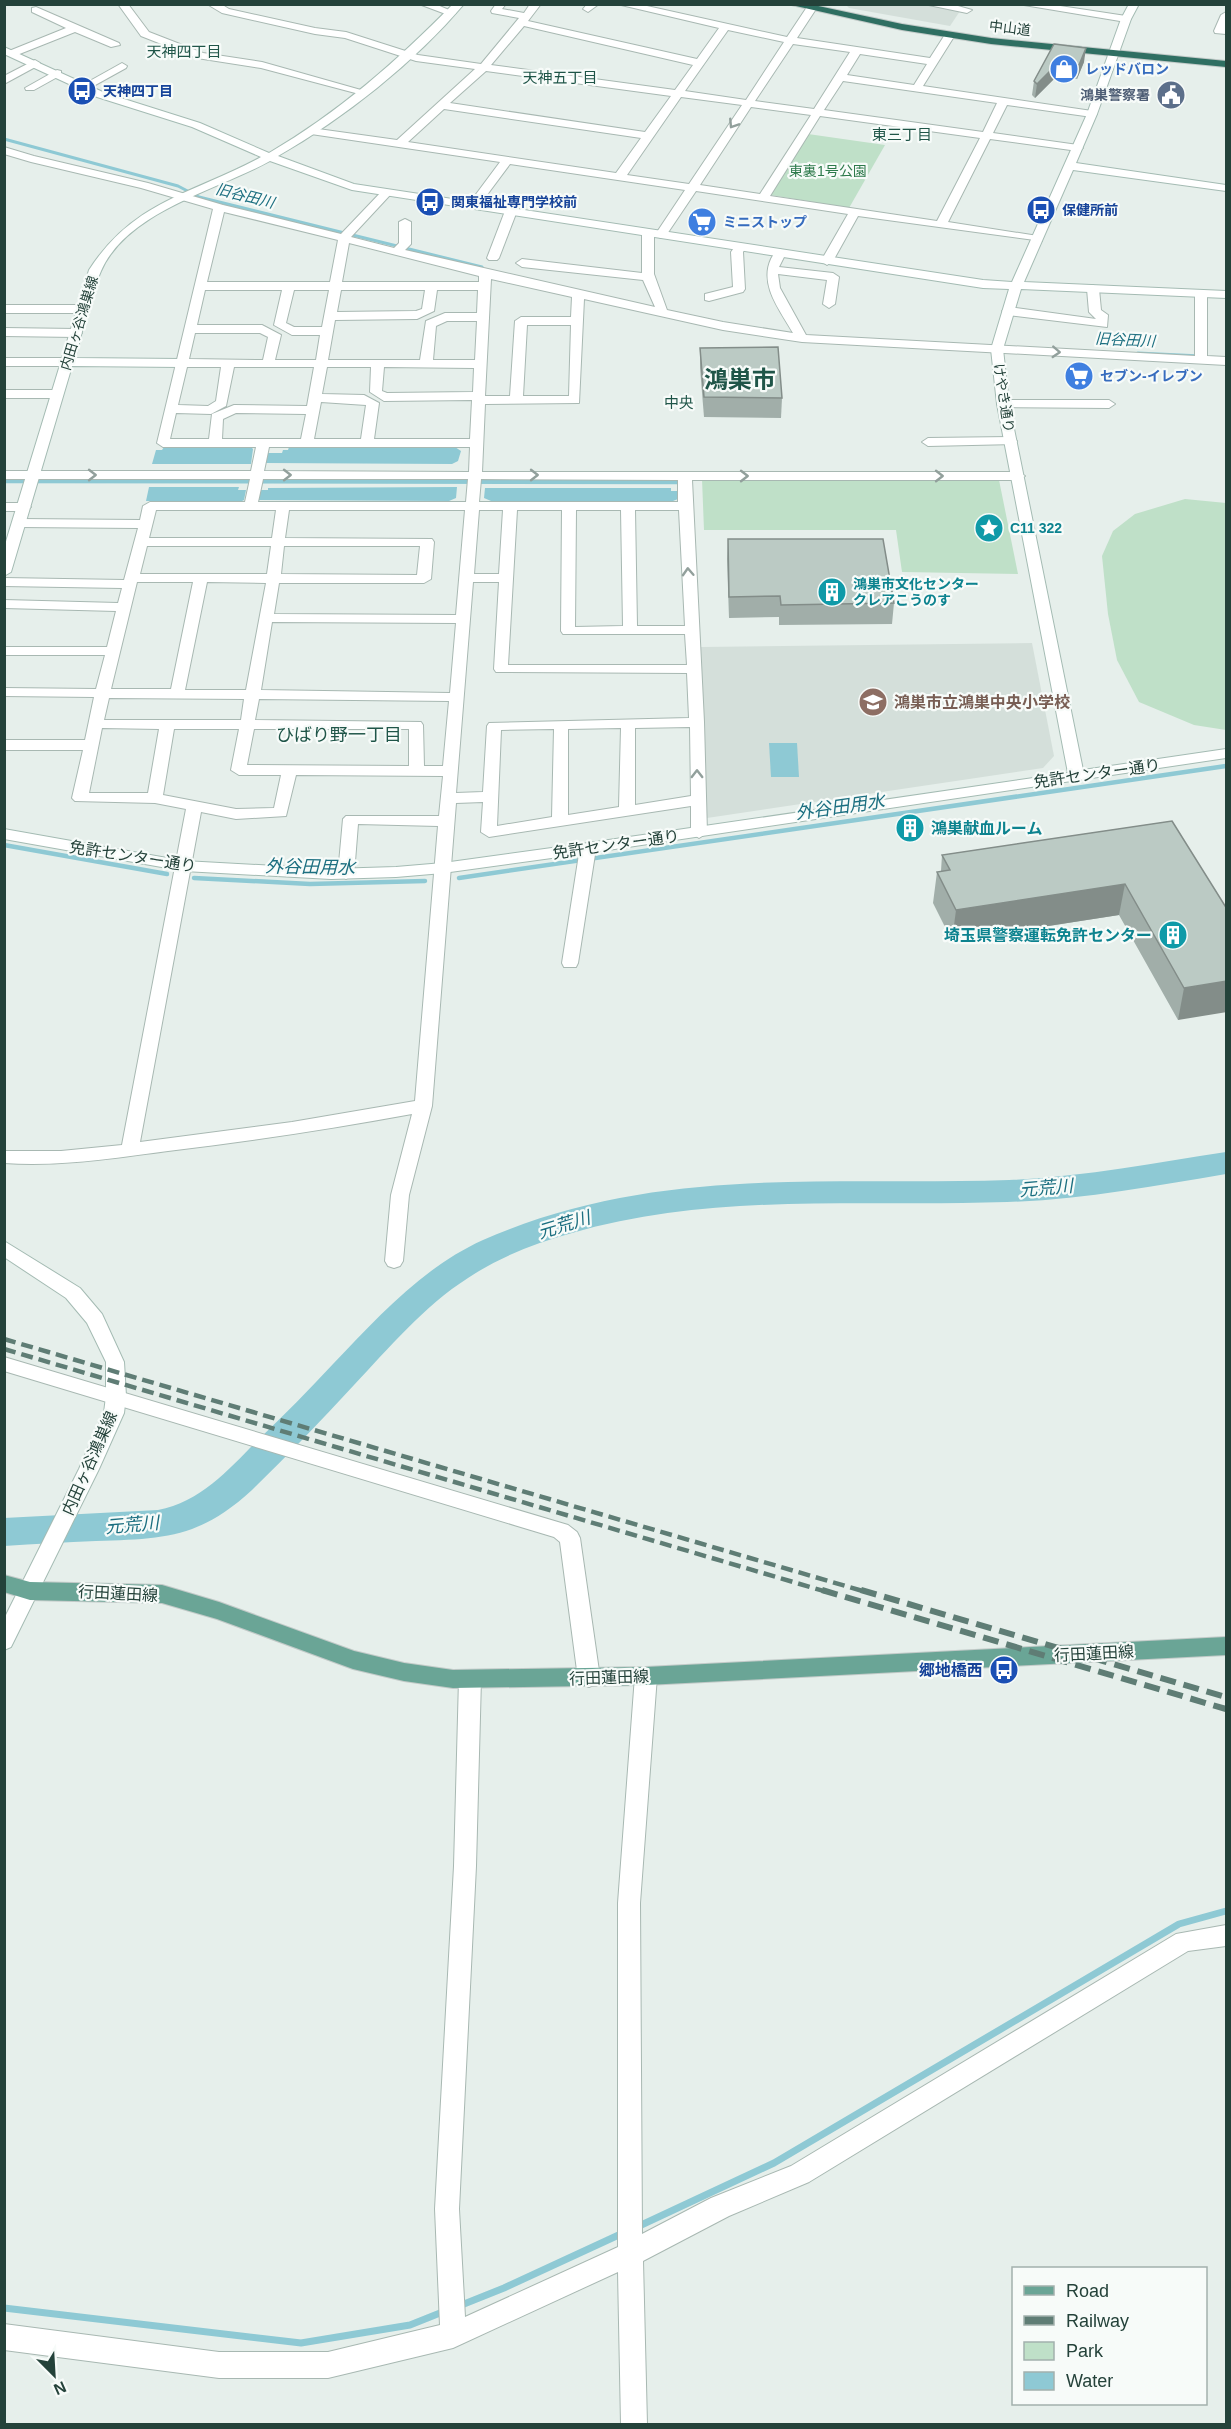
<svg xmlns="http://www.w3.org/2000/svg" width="1231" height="2429" font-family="Helvetica,'Noto Sans JP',sans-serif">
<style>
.built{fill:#d4dfda}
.green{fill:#bfe0c8}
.water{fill:#8ec9d4}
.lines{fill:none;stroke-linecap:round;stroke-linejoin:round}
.stream-far2{stroke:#8ec9d4;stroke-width:3}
.stream-far1{stroke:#8ec9d4;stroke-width:4.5}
.stream{stroke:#8ec9d4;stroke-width:7}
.river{fill:#8ec9d4;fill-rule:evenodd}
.street-casing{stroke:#a8b8b2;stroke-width:2}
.secondary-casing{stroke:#a4bbb3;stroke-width:2}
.primary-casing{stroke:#c2cac8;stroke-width:2}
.highway-casing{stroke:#c2cac8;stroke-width:2}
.street{fill:#fff;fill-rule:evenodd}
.secondary{fill:#fff;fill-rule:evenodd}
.primary{fill:#6aa596;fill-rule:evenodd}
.highway{fill:#2f6f62;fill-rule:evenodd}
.rail-far1{stroke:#5f7d75;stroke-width:4.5;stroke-dasharray:12 6;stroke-linecap:butt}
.rail{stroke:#5f7d75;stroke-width:6;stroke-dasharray:16 8;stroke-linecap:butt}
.wall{fill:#a1aea9}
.shaded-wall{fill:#838d89}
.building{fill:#bbcac4;stroke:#838d89;stroke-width:1.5}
.oneway{stroke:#92a09c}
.labels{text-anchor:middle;stroke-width:4.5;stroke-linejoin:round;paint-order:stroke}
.far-street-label{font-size:14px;fill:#24423a;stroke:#f7fbf9}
.far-shop-label{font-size:14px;font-weight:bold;fill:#366cbe;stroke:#f7fbf9;text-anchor:start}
.far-transit-label{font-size:14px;font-weight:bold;fill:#164399;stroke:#f7fbf9;text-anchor:start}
.far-service-label{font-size:14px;font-weight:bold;fill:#4e5e75;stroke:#f7fbf9;text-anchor:end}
.far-park-label{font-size:14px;fill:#2d7a4b;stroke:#f7fbf9}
.far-culture-label{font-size:14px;font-weight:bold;fill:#0d838f;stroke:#f7fbf9;text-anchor:start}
.far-neighbourhood-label{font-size:15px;fill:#1f5548;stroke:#f7fbf9}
.far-water-label{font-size:15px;font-style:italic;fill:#1c6f80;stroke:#f7fbf9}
.education-label{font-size:16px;font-weight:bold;fill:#785e54;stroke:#f7fbf9;text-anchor:start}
.street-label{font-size:16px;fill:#24423a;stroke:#f7fbf9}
.culture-label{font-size:16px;font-weight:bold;fill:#0d838f;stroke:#f7fbf9;text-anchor:start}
.transit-label{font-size:16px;font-weight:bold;fill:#164399;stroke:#f7fbf9;text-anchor:end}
.neighbourhood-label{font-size:18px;fill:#1f5548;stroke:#f7fbf9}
.water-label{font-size:18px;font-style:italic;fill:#1c6f80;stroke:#f7fbf9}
.far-town-label{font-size:24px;font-weight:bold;fill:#1f5548;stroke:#f7fbf9}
</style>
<rect width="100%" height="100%" fill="#e6efeb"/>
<g class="built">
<path d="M846 5H964L950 26 849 8Z"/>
<path d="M1032 643 1054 756 1043 768 707 818 701 647Z"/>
</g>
<g class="green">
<path d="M808 134 885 145 849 208 771 195Z"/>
<path d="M702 479 999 480 1018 574 902 572 896 530H704Z"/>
<path d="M1185 499 1226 503V730L1194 725 1139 702 1117 660 1108 614 1102 556 1113 531 1135 514Z"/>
</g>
<g class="water">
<path d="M164 447 252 448 253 449 251 464H152L156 450H162Z"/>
<path d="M289 447H455L461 451 458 461 452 464 266 463 268 453H282L283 450H288Z"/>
<path d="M149 487H239L238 490H246L244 500 242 501H146Z"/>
<path d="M457 487 456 498 449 501 259 500 260 490H268V488Z"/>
<path d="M485 488H671V491H677L678 499 673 501H491L484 498Z"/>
<path d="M769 743H797L799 777H771Z"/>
</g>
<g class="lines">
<g class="stream-far2">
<path d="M4 139 178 186 199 197 482 267"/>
<path d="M1138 353 1201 356"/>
</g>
<g class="stream-far1">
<path d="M4 481 679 482"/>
<path d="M4 845 167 874"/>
<path d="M194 878 310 884 425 881"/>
<path d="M459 878 1226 766"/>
</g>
<g class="stream">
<path d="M637 2227 774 2163 1179 1924 1226 1911"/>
<path d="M459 2306 504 2288 623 2233"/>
<path d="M4 2308 301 2343 410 2325 445 2311"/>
</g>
<path class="river" d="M1226 1152V1174C1154 1186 1081 1200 1007 1202 861 1207 714 1192 572 1233 536 1243 499 1257 468 1278 424 1306 389 1348 354 1385 321 1421 287 1456 252 1490 200 1538 164 1539 96 1541 66 1542 35 1544 4 1546V1518L158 1510C201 1502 229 1469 258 1440 284 1415 309 1390 333 1364 378 1317 423 1267 483 1240 656 1164 827 1186 1009 1180 1082 1177 1154 1163 1226 1152Z"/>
<g class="street-casing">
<g id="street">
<path d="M118 4H128L149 32 203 53 262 62 368 92 363 95 261 68 197 58 141 36Z"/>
<path d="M207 4H221L229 9 315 28 346 32 418 55 481 64 519 18 492 13 491 11 496 4H506L502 9 524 13 530 4H541L528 21 697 59 719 28 617 4H638L787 37 807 7 811 6 816 9 797 38 930 58 946 33H954L955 35 923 86 1092 111 1097 114 1092 117 1007 105 993 133 1078 145 1083 148 1078 151 990 139 948 222 1038 236 1042 237V241L858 216 833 261 827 265 821 261 848 214 696 191 665 237 661 238 655 235 685 190 510 164 478 207H470L468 205 500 162 311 134 306 131 311 128 397 140 475 69 416 61 345 38 315 34 222 13ZM524 26 693 65 675 90 491 65ZM728 30 784 42 746 100 685 91ZM793 44 850 52 814 109 755 101ZM860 54 927 64 914 85 847 75ZM486 71 671 96 645 132 450 103ZM843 81 997 103 983 132 824 110ZM681 97 742 105 689 184 627 175ZM751 107 811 115 760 194 700 185ZM444 109 641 138 616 173 408 142ZM820 116 980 138 937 221 770 196Z"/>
<path d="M419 4H435L456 13 451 16Z"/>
<path d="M587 4H599L588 12 583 9Z"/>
<path d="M924 4H951L972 10 967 13Z"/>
<path d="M1018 4H1047L1126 16 1131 19 1126 22Z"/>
<path d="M36 7 119 43 120 45 111 47 75 32 17 55H9V51L66 28 32 12V8Z"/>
<path d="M1226 12V34L1215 33 1214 31 1221 15Z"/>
<path d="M35 60 40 63 39 65 4 84V76Z"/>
<path d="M122 63 127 66 126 68 88 89H80L79 87Z"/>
<path d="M57 70 61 71V75L34 90H26L25 88Z"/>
<path d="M4 147 34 156 148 183 223 205 341 234 383 190H391V194L351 237 394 248 399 243V222L405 219 411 222V244L405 250 655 307 643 280 522 267 516 263 522 259 642 273V233L648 230 654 233V274L667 310 723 322 793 333C780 310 759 285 771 259 774 254 774 251 780 249L786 253 779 267 833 273 839 277 835 304 829 308 823 304 827 280 778 274 780 288 806 335 1195 356V294L1201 290 1207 294V356L1226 357V365L802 342 723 330 584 299 579 403 485 404 482 472H1018L1025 476 1018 480H692L704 722 707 833 699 838 691 833V806L489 837 481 832 483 802 456 803 432 1106 409 1195 403 1261 400 1266 394 1268 388 1266 385 1261 391 1195 412 1114C331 1129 250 1141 168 1151 114 1158 60 1167 4 1163V1151H61L122 1145 186 809 155 803 75 801 72 798 83 750H4V740H85L94 697 4 696V688L96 689 105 655H4V647H107L116 611 4 608V600L118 603 122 588 4 586V578L124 580 138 528 19 527 12 523 19 519 140 520 143 506 150 502H245L250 479H4V471H251L256 447H163L157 443 213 209 141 188 31 162 4 154ZM224 212 338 240 330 282H207ZM349 243 479 276V282H342ZM491 279 572 297 571 317H521L515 321 510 396H485ZM205 290H282L274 325 292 335H320L316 360H275L281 335 262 325H197ZM294 290H329L322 327H294L286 323ZM341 290H425L422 309 416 311 337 312ZM437 290H478L477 313H445L426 321 420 360H328L335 320 417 319 434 311ZM447 321H477L475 360H433L436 326ZM527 325H571L569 396H523ZM195 333H260L268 337 263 360 189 359ZM187 367H221L216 401 208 406 178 405ZM234 367H314L307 406 234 405 212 414 209 439H170L176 413 211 414 226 406ZM327 367H371L370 392 384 401 472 400 470 439H374L379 403 364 395 322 394ZM384 367 474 368 473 392 387 393 382 391ZM321 402 366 405 361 439H314ZM236 413 306 414 301 439H222L223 419ZM269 447H470L469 472 264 471ZM263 479H468L466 502H258ZM481 479 678 480V502H479ZM156 510H276L272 538H149ZM289 510H465L456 615 274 614 279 583H424L431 579 434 542 432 539 285 538ZM479 510H503L499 574H474ZM517 510H562L561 631 563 634H685L687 665H508ZM576 510H621L623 626 575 627ZM635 510H679L685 626H637ZM147 546H271L267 574H140ZM284 546H420L417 575 281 574ZM137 582H193L171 689H111ZM207 582 266 583 246 690H185ZM473 582H499L494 669 496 672 687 673 689 718 489 723 487 726 483 792 456 793ZM272 622 456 623 450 693 261 690ZM109 698 244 699 241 720H104ZM259 699 449 701 443 766H424L423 725 421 722 255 720ZM690 727 691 796 635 805V728ZM102 728 159 729 148 793H89ZM621 728 619 807 568 815V729ZM174 729H239L231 770 239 775H281L274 808 236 809 163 795ZM254 729H409V766L247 765ZM554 729 552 817 497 826 501 730ZM296 775 443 776 439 816H346L343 819 338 874 346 879 354 874 358 824 438 826 415 1101 292 1122 140 1142 201 812 236 819 286 816Z"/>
<path d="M511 208 517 211 499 258 497 260H489L487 258 505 211Z"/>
<path d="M740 244 746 247 743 252 745 289 743 292 709 301 705 300V294L733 287 731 252 736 245Z"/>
<path d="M1093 285 1099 289 1101 310 1108 315 1107 327 1008 315 1002 311 1008 307 1096 319 1089 312 1087 289Z"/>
<path d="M4 305H84L90 309 84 313H4Z"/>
<path d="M4 328 76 329 82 333 76 337 4 336Z"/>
<path d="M4 358H67L73 362 67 366H4Z"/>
<path d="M4 390H57L63 394 57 398H4Z"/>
<path d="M1003 400H1109L1115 404 1109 408 999 407 997 404Z"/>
<path d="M1011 437 1017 441 1016 444 928 446 922 442 928 438Z"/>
<path d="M4 503H24L31 507 24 511H4Z"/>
<path d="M588 843 596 848 578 963 576 967H564L562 963 580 848Z"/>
<path d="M4 1357 568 1525 577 1532 580 1538 600 1678 596 1684 589 1687 582 1684 578 1678 560 1542 554 1537 4 1371Z"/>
<path d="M646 1667 653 1670 657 1676 640 1903 642 2234 711 2198 791 2166 1176 1934 1226 1925V1946L1188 1951 809 2182 729 2216 643 2261 647 2424H621L618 2272 453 2348 328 2378H219L4 2350V2324L219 2352H328L440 2325 435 2209 454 1866 459 1679 463 1673 470 1670 477 1673 481 1679 476 1866 459 2209 465 2317 618 2247V1903L635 1676 639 1670Z"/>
</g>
</g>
<g class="secondary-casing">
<g id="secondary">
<path d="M453 4H464C414 63 344 118 278 156L354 184 983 280 1012 282 1087 114 1121 19 1129 4H1139L1131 19 1097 114 1076 163 1226 185V191L1073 170 1024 282 1226 291V298L1021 289 1003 349 1009 404 1083 770 1226 749V758L588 853 443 873 396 877 331 879 184 871 4 839V829L184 861 331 869 396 867 443 863 588 843 1068 773 997 404 991 349 1009 289 983 288 352 190 270 161C218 190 127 211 101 271 89 298 83 330 75 358L181 359 187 363 181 367 72 366 11 572 4 576V548L89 270C134 200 193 194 261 157L192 127 97 97 4 54V47L105 93 200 123 269 153C338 113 397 61 453 4Z"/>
<path d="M4 1241 80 1288 102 1314 124 1362 126 1396 124 1413 99 1469 11 1647 4 1650V1619L79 1469 104 1413 106 1396V1362L87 1323 66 1298 4 1257Z"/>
</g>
</g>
<g class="primary-casing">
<path id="primary" d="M4 1575 30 1582 162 1585 219 1602 354 1651 404 1663 453 1670 646 1667 1226 1637V1655L646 1685 453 1688 404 1681 353 1669 217 1619 162 1603 30 1600 4 1592Z"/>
</g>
<g class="highway-casing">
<path id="highway" d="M787 4H809L902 24 991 38 1226 61V67L991 44 902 30Z"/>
</g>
<use href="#street" class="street"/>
<use href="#secondary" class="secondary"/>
<use href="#primary" class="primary"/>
<use href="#highway" class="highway"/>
<g class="rail-far1">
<path d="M4 1339 866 1592"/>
<path d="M4 1349 827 1592"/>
</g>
<g class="rail">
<path d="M822 1590 1226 1709"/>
<path d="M861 1590 1226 1697"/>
</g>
</g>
<g class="wall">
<path d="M1054 44 1084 62 1077 79 1057 76 1035 98 1032 95 1034 81Z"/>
<path d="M700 348 782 398 781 418 704 417 700 368Z"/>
<path d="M728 539 894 603 892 624 779 625V617L729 618 727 559Z"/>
<path d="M1172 821 1227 909 1178 1020 1119 915 952 941 933 903 937 872 941 871 942 855Z"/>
</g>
<g class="shaded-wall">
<path d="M1086 48 1084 62 1077 79 1079 65Z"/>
<path d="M1059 62 1057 76 1035 98 1037 84Z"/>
<path d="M1125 884 1119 915 952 941 956 910Z"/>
<path d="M1227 981V1012L1178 1020 1184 988Z"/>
</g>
<g class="building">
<path d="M1054 44 1086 48 1079 65 1059 62 1037 84 1034 81Z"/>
<path d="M778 347 782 398 704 397 700 348Z"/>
<path d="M728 539H883L894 603 781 605 780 596 729 597Z"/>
<path d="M1172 821 1227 909V981L1184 988 1125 884 956 910 937 872 950 870 942 855Z"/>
</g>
<defs><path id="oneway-chevron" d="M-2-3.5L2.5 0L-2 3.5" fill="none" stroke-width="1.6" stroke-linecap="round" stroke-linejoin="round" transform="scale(1.5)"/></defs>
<g class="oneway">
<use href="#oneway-chevron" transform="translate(733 124) rotate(123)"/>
<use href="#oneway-chevron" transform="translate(1056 352) rotate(3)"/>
<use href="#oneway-chevron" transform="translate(92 475)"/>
<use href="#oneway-chevron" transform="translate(287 475)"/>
<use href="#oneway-chevron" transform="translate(534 475)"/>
<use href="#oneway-chevron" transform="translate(744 476)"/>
<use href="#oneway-chevron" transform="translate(939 476)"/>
<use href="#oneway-chevron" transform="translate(688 572) rotate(-93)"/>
<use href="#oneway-chevron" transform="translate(697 774) rotate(-90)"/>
</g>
<defs>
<g id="shop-disc" transform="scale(1.5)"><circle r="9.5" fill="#3f7fe0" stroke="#f7fbf9"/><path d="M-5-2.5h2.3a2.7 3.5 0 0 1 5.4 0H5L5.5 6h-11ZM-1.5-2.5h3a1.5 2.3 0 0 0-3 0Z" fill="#fff"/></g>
<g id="bus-disc" transform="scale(1.5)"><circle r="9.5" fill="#1a4fb4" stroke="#f7fbf9"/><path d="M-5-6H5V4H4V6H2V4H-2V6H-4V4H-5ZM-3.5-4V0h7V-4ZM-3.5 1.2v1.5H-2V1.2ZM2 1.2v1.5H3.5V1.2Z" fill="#fff"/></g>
<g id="civic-disc" transform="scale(1.5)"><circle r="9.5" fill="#5c6f8a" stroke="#f7fbf9"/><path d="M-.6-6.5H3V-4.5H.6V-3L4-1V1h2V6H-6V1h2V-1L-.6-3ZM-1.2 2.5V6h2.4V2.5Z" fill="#fff"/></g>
<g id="supermarket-disc" transform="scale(1.5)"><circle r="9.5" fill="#3f7fe0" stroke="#f7fbf9"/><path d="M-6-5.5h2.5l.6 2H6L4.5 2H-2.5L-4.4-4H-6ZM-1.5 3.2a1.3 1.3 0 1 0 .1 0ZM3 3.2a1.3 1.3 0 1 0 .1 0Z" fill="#fff"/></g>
<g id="sight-disc" transform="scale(1.5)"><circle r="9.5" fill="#0f9aa8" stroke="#f7fbf9"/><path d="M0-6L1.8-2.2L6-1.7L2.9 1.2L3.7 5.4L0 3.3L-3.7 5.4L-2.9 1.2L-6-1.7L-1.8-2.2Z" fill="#fff"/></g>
<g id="building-disc" transform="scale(1.5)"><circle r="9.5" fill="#0f9aa8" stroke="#f7fbf9"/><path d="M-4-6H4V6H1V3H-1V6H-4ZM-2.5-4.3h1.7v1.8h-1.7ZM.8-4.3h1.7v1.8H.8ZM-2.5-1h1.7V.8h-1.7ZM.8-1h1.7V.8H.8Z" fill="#fff"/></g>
<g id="school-disc" transform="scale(1.5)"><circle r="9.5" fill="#8d6e63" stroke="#f7fbf9"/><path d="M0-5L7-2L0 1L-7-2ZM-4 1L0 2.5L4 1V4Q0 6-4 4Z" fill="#fff"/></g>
</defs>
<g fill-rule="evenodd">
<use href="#shop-disc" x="1064" y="69"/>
<use href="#bus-disc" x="82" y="91"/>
<use href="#civic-disc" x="1171" y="95"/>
<use href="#bus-disc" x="430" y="202"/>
<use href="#bus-disc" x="1041" y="210"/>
<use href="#supermarket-disc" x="702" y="222"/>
<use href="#supermarket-disc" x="1079" y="376"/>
<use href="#sight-disc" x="989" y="528"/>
<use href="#building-disc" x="832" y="592"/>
<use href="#school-disc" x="873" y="702"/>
<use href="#building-disc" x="910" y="828"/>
<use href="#building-disc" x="1173" y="935"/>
<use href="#bus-disc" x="1004" y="1670"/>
</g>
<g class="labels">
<g class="far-street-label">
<text transform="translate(1010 28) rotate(7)" y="5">中山道</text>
<text transform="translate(79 323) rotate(-73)" y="5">内田ヶ谷鴻巣線</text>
<text transform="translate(1004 398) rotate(81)" y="5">けやき通り</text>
</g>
<g class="far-shop-label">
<text x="1085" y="74">レッドバロン</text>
<text x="723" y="227">ミニストップ</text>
<text x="1100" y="381">セブン-イレブン</text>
</g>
<g class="far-transit-label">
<text x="103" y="96">天神四丁目</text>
<text x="451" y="207">関東福祉専門学校前</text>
<text x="1062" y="215">保健所前</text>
</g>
<g class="far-service-label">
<text x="1150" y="100">鴻巣警察署</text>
</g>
<g class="far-park-label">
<text x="828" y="176">東裏1号公園</text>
</g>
<g class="far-culture-label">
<text x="1010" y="533">C11 322</text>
<text x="853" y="589">鴻巣市文化センター<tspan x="853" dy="16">クレアこうのす</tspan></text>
</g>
<g class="far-neighbourhood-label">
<text x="184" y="57">天神四丁目</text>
<text x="560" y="83">天神五丁目</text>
<text x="902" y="140">東三丁目</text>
<text x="679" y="408">中央</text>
</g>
<g class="far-water-label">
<text transform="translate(245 196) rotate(14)" y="5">旧谷田川</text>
<text transform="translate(1125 340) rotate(3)" y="5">旧谷田川</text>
</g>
<g class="education-label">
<text x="894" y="708">鴻巣市立鴻巣中央小学校</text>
</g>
<g class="street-label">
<text transform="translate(1097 773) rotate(-8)" y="6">免許センター通り</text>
<text transform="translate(616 844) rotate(-8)" y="6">免許センター通り</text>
<text transform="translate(133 856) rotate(9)" y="6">免許センター通り</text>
<text transform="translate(89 1463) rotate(-66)" y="6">内田ヶ谷鴻巣線</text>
<text transform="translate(118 1593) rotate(3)" y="6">行田蓮田線</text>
<text transform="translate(1094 1653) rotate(-3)" y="6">行田蓮田線</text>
<text transform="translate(609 1677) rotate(-2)" y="6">行田蓮田線</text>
</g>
<g class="culture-label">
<text x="931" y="834">鴻巣献血ルーム</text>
<text x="1152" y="941" text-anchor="end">埼玉県警察運転免許センター</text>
</g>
<g class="transit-label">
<text x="983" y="1676">郷地橋西</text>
</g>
<g class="neighbourhood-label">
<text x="339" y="741">ひばり野一丁目</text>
</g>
<g class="water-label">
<text transform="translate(840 807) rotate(-8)" y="6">外谷田用水</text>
<text transform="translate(310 867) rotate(1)" y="6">外谷田用水</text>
<text transform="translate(1046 1188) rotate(-5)" y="6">元荒川</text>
<text transform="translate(564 1225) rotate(-17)" y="6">元荒川</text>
<text transform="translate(132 1525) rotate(-5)" y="6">元荒川</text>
</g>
<g class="far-town-label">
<text x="740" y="388">鴻巣市</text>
</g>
</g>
<rect width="1231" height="2429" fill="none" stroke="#24423a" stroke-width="12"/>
<rect x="1012" y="2267" width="195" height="138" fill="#f7fbf9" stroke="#a3b1ad" stroke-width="1.5"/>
<rect x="1024" y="2286" width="30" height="9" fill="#6aa596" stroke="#a3b1ad" stroke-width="1.5"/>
<text x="1066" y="2297" font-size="18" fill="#24423a">Road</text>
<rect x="1024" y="2316" width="30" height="9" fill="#5f7d75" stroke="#a3b1ad" stroke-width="1.5"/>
<text x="1066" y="2327" font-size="18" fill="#24423a">Railway</text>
<rect x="1024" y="2342" width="30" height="18" fill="#bfe0c8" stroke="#a3b1ad" stroke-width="1.5"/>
<text x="1066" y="2357" font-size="18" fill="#24423a">Park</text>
<rect x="1024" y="2372" width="30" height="18" fill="#8ec9d4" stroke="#a3b1ad" stroke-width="1.5"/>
<text x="1066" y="2387" font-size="18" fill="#24423a">Water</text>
<g transform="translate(54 2375) rotate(156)" stroke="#f7fbf9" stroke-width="4.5" paint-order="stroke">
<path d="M0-4.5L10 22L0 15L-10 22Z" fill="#24423a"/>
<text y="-9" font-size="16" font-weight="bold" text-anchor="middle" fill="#24423a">N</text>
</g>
</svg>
